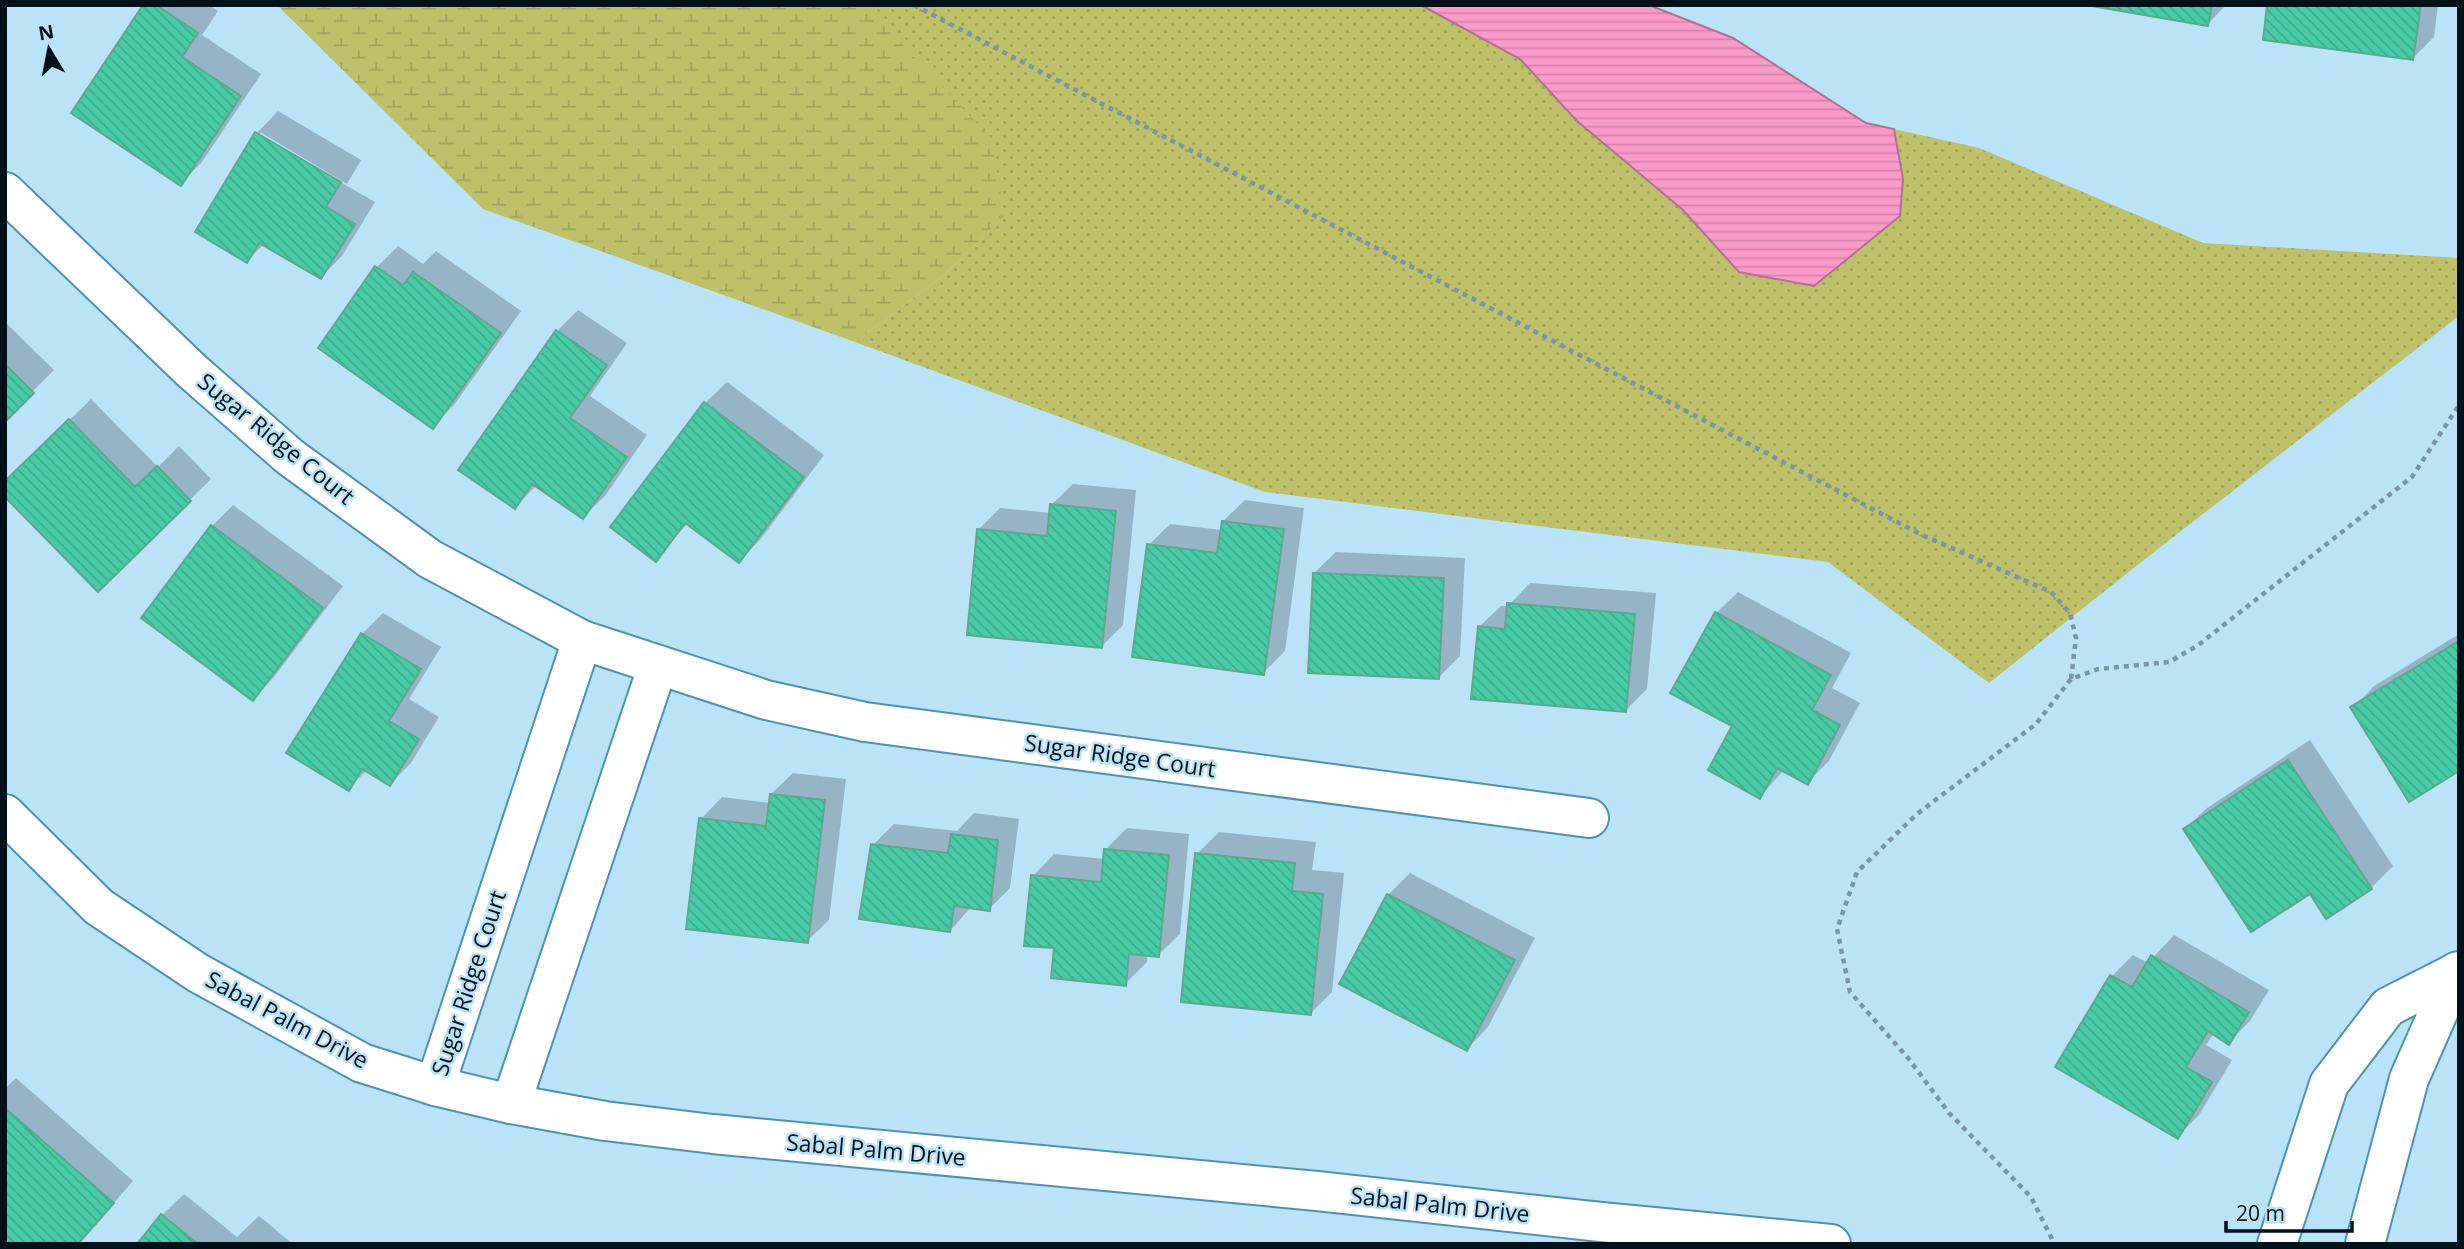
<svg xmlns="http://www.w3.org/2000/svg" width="2464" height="1249" font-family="'Open Sans',sans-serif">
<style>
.grass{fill:url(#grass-dots)}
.wetland{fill:url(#wetland-marsh)}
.water{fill:url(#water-rules);stroke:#b07294;stroke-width:2}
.shadow{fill:#0003}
.building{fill:url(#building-back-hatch);stroke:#5da88f;stroke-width:2}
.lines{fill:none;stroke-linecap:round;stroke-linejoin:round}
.minor-casing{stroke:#4e92b2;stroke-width:42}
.path{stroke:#7796a7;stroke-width:4.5;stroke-dasharray:5 5;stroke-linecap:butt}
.minor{stroke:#fff;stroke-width:38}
.labels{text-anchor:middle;stroke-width:5;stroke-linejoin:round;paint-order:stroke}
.street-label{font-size:23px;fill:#00111a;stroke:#bbe3f8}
</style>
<defs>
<pattern id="grass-dots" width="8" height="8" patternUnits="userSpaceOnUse" patternTransform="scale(1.75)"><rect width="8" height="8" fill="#bec06a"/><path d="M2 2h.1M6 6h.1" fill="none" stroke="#a2a45b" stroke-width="1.8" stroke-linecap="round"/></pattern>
<pattern id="wetland-marsh" width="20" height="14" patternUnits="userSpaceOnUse" patternTransform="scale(1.75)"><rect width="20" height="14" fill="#bec06a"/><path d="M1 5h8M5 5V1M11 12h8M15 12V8" fill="none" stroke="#a2a45b"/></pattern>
<pattern id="water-rules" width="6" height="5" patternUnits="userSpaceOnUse" patternTransform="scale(1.75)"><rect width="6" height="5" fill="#fb9bc9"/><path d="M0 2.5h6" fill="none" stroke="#d584ac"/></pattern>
<pattern id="building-back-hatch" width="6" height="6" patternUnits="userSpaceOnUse" patternTransform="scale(1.75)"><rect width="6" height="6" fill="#47caa5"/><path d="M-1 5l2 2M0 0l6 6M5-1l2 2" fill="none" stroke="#3cac8d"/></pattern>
</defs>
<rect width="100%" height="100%" fill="#bbe3f8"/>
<path class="grass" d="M865 5H1421L1520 59 1577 121 1683 210 1903 179 1894 129 1979 148 2203 243 2459 258V316L2159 548 1989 683 1828 562 1265 492 855 342 943 276 1005 216 916 60Z"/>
<path class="wetland" d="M277 5H865L991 138 1005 216 943 276 855 342 483 209Z"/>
<path class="water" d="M1421 5H1649L1733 38 1866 123 1894 129 1903 179 1900 216 1814 286 1739 272 1683 210 1577 121 1520 59Z"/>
<g class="shadow">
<path d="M145 5H209L218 11 202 35 261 74 202 162 180 184Z"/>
<path d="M2096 5H2226L2208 24Z"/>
<path d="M2269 5H2438L2434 37 2413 58Z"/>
<path d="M278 111 361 160 347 184 260 132V136L375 202 342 256 321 277 264 244 247 261 197 232 257 133Z"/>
<path d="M398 246 423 264 436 251 521 311 454 405 433 426 377 267Z"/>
<path d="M578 310 627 343 590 396 647 435 605 496 583 517 537 485 515 507 557 331Z"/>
<path d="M5 322 54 370 5 419Z"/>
<path d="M727 382 824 455 760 540 739 561 688 523 656 559 705 403Z"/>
<path d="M91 399 158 467 179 446 211 479 98 590 5 483Z"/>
<path d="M1073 484 1136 490 1123 625 1102 646 978 530 1000 508 1051 513V505Z"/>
<path d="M1245 500 1304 508 1285 651 1263 673 1149 545 1170 524 1222 530 1223 521Z"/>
<path d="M233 505 343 586 274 677 253 698 212 526Z"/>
<path d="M1336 552 1465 558 1460 656 1439 677 1314 573Z"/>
<path d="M1530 583 1656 593 1647 689 1626 710 1479 627 1501 606H1508Z"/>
<path d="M1738 592 1851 653 1832 688 1860 703 1829 761 1807 783 1784 770 1760 797 1735 726 1716 613Z"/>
<path d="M383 613 441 647 409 699 439 717 411 763 390 784 367 770 348 789 362 634Z"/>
<path d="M2459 634V769L2353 708 2374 686Z"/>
<path d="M2310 740 2393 866 2371 888 2327 917 2311 891 2185 829 2207 808Z"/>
<path d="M793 773 846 779 829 920 807 941 701 819 722 797 770 803 771 794Z"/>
<path d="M974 813 1019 819 1010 888 989 909 971 907 950 931 873 845 894 824 957 831Z"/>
<path d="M1127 828 1189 834 1180 934 1158 955 1147 954V962L1125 984 1056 946 1033 876 1054 854 1105 859 1106 849Z"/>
<path d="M1219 832 1316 842 1312 870 1344 873 1332 992 1310 1014 1197 854Z"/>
<path d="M1410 873 1535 938 1488 1027 1467 1049 1388 895Z"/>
<path d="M2174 935 2269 990 2250 1021 2229 1042 2214 1033 2206 1045 2232 1060 2199 1115 2178 1136 2112 976 2133 955 2148 963Z"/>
<path d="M16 1078 133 1181 78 1244H5V1089Z"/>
<path d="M184 1194 237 1237 259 1216 293 1244H139L162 1215Z"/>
</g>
<g class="building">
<path d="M143 5H156L198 33 182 57 241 96 181 186 71 113Z"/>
<path d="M2086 5H2212L2208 26Z"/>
<path d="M2267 5H2421L2413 60 2263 40Z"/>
<path d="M255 132 341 182 326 207 355 224 321 279 259 243 247 263 195 232Z"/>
<path d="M375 266 403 285 413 272 501 333 433 429 318 348Z"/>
<path d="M556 330 607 365 570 418 627 457 583 519 532 484 515 509 458 470Z"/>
<path d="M5 364 34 393 5 422Z"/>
<path d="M704 402 804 477 739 563 685 523 656 562 610 527Z"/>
<path d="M69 419 135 487 157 466 191 501 98 592 5 497V481Z"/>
<path d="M1050 504 1116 511 1102 648 967 635 977 529 1047 536Z"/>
<path d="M1222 521 1284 529 1264 675 1132 657 1147 544 1217 553Z"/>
<path d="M211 525 323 608 253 701 141 618Z"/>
<path d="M1313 573 1444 578 1439 679 1308 673Z"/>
<path d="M1507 603 1635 614 1626 712 1471 699 1478 626 1505 629Z"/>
<path d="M1715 612 1831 675 1812 710 1840 725 1808 785 1777 768 1760 799 1708 770 1732 726 1670 693Z"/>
<path d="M361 633 421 669 389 721 419 739 390 786 362 769 349 791 286 753Z"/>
<path d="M2459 641V771L2409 802 2350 707Z"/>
<path d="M2288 760 2372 889 2326 919 2310 894 2251 932 2183 829Z"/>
<path d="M770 794 825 800 808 943 686 929 699 818 766 826Z"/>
<path d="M951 834 998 840 990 911 954 906 950 932 859 919 871 844 948 853Z"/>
<path d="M1104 849 1169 855 1159 957 1129 954 1126 986 1051 978 1054 948 1024 946 1031 875 1101 882Z"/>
<path d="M1195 853 1295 863 1292 891 1323 894 1311 1015 1181 1002Z"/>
<path d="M1387 894 1515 960 1467 1051 1339 984Z"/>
<path d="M2151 955 2249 1012 2229 1045 2208 1031 2186 1067 2212 1082 2178 1139 2055 1067 2110 975 2132 987Z"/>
<path d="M5 1108 114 1203 78 1244H5Z"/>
<path d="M161 1214 198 1244H137Z"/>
</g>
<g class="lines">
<g class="minor-casing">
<g id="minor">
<path d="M5 192 192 371 290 457 430 559 582 640 766 700 865 722 1589 818"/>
<path d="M5 814 99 907 198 973 362 1063 435 1086 511 1104 605 1121 713 1134 1317 1191 1601 1222 1831 1244"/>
<path d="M435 1086 582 640"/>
<path d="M511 1104 658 665"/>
<path d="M2277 1244 2329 1084 2388 1007 2459 971"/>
<path d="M2365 1244 2409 1079 2456 972"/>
</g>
</g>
<g class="path">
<path d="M914 5 1920 534 2051 592 2070 613 2076 638 2071 679"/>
<path d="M2052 1239 2031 1197 1949 1113 1908 1058 1850 992 1837 929 1857 872 1917 814 2036 724 2071 679 2098 669 2169 662 2197 646 2412 477 2459 405"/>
</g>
<use href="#minor" class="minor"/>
</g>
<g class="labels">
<g class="street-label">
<text transform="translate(276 439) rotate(39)" y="8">Sugar Ridge Court</text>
<text transform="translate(1120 756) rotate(8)" y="8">Sugar Ridge Court</text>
<text transform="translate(469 983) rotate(-72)" y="8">Sugar Ridge Court</text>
<text transform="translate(287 1020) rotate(28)" y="8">Sabal Palm Drive</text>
<text transform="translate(876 1150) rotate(5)" y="8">Sabal Palm Drive</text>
<text transform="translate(1440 1205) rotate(6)" y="8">Sabal Palm Drive</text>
</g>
</g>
<rect width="2464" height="1249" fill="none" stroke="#00111a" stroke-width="14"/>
<g transform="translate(49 49) rotate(350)" stroke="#bbe3f8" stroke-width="5" paint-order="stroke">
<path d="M0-5L12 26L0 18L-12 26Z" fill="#00111a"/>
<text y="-10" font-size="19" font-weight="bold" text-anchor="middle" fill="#00111a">N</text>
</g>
<path d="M2226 1221v10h126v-10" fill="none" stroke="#00111a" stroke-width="3.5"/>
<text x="2236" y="1221" font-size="21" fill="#00111a" stroke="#bbe3f8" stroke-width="5" paint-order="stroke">20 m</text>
</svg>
